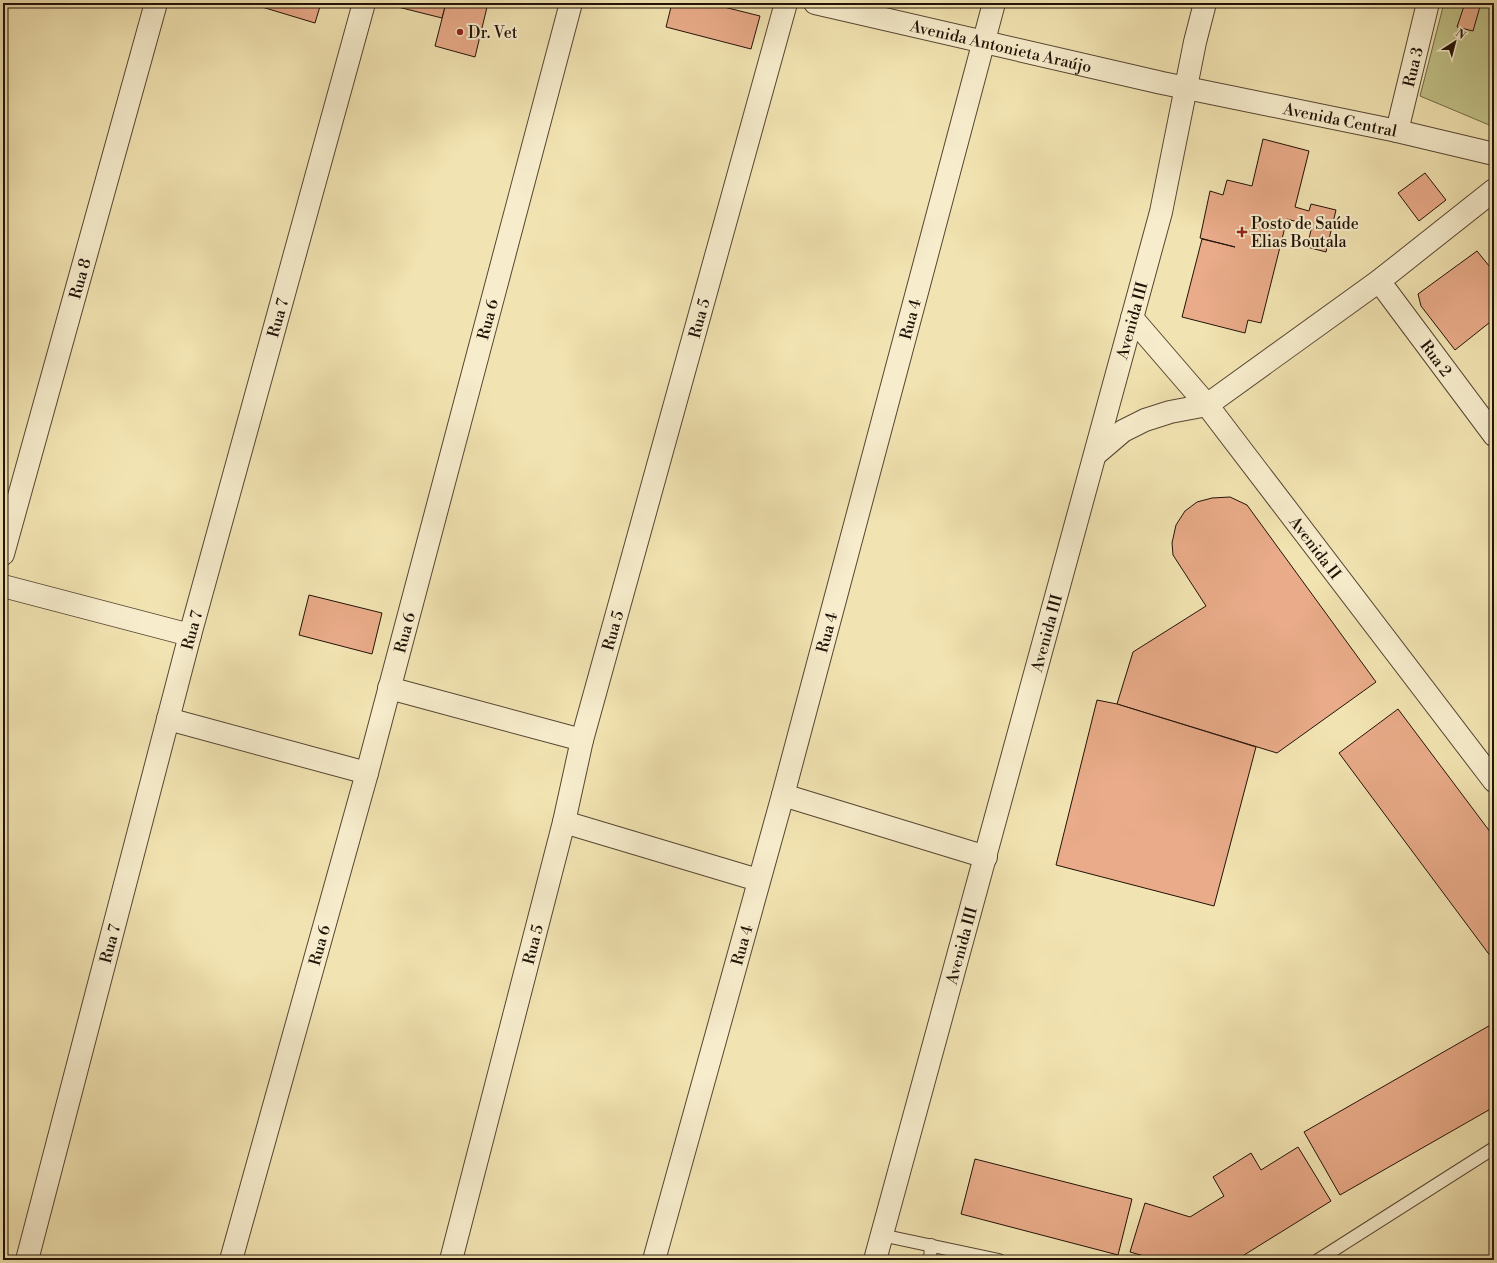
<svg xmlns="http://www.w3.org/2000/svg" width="1497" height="1263" font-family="'Libre Bodoni',serif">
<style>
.green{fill:#c1c288;stroke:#726a48}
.building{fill:#e9ab89;stroke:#221207}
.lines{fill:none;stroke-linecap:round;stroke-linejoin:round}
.service-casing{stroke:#564632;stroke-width:14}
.minor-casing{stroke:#564632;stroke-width:24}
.tertiary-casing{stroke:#564632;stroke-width:24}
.service{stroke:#f7edcd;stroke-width:12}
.minor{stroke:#f7edcd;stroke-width:22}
.tertiary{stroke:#f7edcd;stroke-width:22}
.poi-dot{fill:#8f2418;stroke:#f7edcd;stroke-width:1.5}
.labels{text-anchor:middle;stroke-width:4;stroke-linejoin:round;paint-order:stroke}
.poi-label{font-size:16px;fill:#221207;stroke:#f7edcd;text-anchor:start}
.street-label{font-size:16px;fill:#221207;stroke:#f7edcd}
</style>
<rect width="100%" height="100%" fill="#f2e4b2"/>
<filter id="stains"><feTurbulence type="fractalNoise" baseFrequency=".005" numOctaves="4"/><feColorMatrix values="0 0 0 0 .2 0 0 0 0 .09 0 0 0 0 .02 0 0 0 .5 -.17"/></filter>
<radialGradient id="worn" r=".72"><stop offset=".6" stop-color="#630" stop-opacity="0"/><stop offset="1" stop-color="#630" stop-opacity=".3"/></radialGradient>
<path class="green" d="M1444 3H1494V127L1420 96Z"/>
<g class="building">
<path d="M253 3H321L315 23 252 4Z"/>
<path d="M386 3H446L442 18 386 4Z"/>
<path d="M446 3H488L475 57 435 46Z"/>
<path d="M672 3H708L760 16 751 49 666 27Z"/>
<path d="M1465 3H1481L1473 31 1457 27Z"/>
<path d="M1263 139 1309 151 1295 207 1309 211 1311 204 1336 210 1326 252 1307 247 1312 226 1287 219 1261 323 1248 320 1245 333 1182 317 1202 239 1235 247 1200 238 1210 191 1223 195 1227 180 1252 186Z"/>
<path d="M1425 173 1446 200 1419 221 1398 193Z"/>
<path d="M1477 251 1494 272V319L1455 350 1421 306 1418 294Z"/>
<path d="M1230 497 1247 505 1376 682 1277 753 1117 704 1133 652 1206 606 1173 555 1172 543 1176 525 1185 511 1197 502 1212 498Z"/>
<path d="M309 595 382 613 372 654 299 635Z"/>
<path d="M1097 700 1117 704 1256 747 1214 906 1056 865Z"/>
<path d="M1398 709 1494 837V961L1339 753Z"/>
<path d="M1494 1023V1107L1340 1195 1304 1132Z"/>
<path d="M1298 1147 1331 1201 1236 1260H1158L1130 1252 1145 1203 1190 1217 1224 1196 1213 1177 1251 1153 1261 1170Z"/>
<path d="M975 1159 1132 1199 1118 1255 961 1214Z"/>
</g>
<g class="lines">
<g class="service-casing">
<g id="service">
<path d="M881 1235 999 1260"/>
<path d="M930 1260 931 1245"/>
<path d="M1318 1260 1494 1148"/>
</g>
</g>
<g class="minor-casing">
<g id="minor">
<path id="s1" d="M1397 131 1428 3"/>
<path id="s2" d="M1379 281 1494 435"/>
<path id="s3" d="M1132 318 1207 405 1494 781"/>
<path d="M1096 454 1123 431 1145 420 1170 412 1207 405 1379 281 1494 190"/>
<path id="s4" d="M3 554 156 3"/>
<path d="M3 586 190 635"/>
<path d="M389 688 582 740"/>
<path d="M168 719 367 773"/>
<path d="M783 795 986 857"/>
<path d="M564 822 758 880"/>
<path id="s5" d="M27 1260 190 635 364 3"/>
<path id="s6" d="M231 1260 367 773 571 3"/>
<path id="s7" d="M451 1260 564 822 582 740 786 3"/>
<path id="s8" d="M654 1260 783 795 994 3"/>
</g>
</g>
<g class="tertiary-casing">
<g id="tertiary">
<path id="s9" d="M815 3 1162 83 1397 131 1494 154"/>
<path id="s10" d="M875 1260 1161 212 1195 42 1205 3"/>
</g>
</g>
<use href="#service" class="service"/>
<use href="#minor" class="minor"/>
<use href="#tertiary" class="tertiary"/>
</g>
<g class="poi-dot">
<circle cx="460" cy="32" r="4"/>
<path d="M1240 226h4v4h4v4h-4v4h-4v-4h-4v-4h4z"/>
</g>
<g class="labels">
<g class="poi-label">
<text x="468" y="38">Dr. Vet</text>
<text x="1251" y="229">Posto de Saúde<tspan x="1251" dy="18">Elias Boutala</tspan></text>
</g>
<g class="street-label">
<text dy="6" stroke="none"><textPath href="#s9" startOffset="191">Avenida Antonieta Araújo</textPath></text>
<text dy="6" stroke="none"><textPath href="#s1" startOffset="66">Rua 3</textPath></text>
<text dy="6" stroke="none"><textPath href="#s9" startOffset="538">Avenida Central</textPath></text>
<text dy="6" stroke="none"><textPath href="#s4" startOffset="286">Rua 8</textPath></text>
<text dy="6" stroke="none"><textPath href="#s5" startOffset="975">Rua 7</textPath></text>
<text dy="6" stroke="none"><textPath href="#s7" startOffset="974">Rua 5</textPath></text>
<text dy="6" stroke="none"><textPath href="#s6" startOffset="975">Rua 6</textPath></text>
<text dy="6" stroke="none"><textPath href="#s8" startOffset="975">Rua 4</textPath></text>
<text dy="6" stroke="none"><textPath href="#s10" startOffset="974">Avenida III</textPath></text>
<text dy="6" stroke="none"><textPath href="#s2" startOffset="96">Rua 2</textPath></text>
<text dy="6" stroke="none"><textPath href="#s3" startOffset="294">Avenida II</textPath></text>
<text dy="6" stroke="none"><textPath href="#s5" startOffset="651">Rua 7</textPath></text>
<text dy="6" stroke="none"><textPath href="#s7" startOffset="650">Rua 5</textPath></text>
<text dy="6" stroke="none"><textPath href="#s6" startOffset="651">Rua 6</textPath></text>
<text dy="6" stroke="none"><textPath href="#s8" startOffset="651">Rua 4</textPath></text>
<text dy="6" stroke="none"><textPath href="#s10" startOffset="650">Avenida III</textPath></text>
<text dy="6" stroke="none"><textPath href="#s5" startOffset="327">Rua 7</textPath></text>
<text dy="6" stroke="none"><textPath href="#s7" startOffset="326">Rua 5</textPath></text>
<text dy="6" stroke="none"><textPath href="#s6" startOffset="327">Rua 6</textPath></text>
<text dy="6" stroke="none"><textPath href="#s8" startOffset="327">Rua 4</textPath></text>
<text dy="6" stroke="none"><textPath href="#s10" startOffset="326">Avenida III</textPath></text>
</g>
</g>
<rect width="1497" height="1263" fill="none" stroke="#f2e4b2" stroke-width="16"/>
<rect x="4" y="4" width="1489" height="1255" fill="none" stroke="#221207" stroke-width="2"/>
<rect x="8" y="8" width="1481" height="1247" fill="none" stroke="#221207"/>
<g transform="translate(1455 42) rotate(36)" stroke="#f7edcd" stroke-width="3" paint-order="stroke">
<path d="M0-3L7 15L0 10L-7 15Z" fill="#221207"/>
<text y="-6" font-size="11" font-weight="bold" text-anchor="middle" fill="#221207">N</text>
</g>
<rect width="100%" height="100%" filter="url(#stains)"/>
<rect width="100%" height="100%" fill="url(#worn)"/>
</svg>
